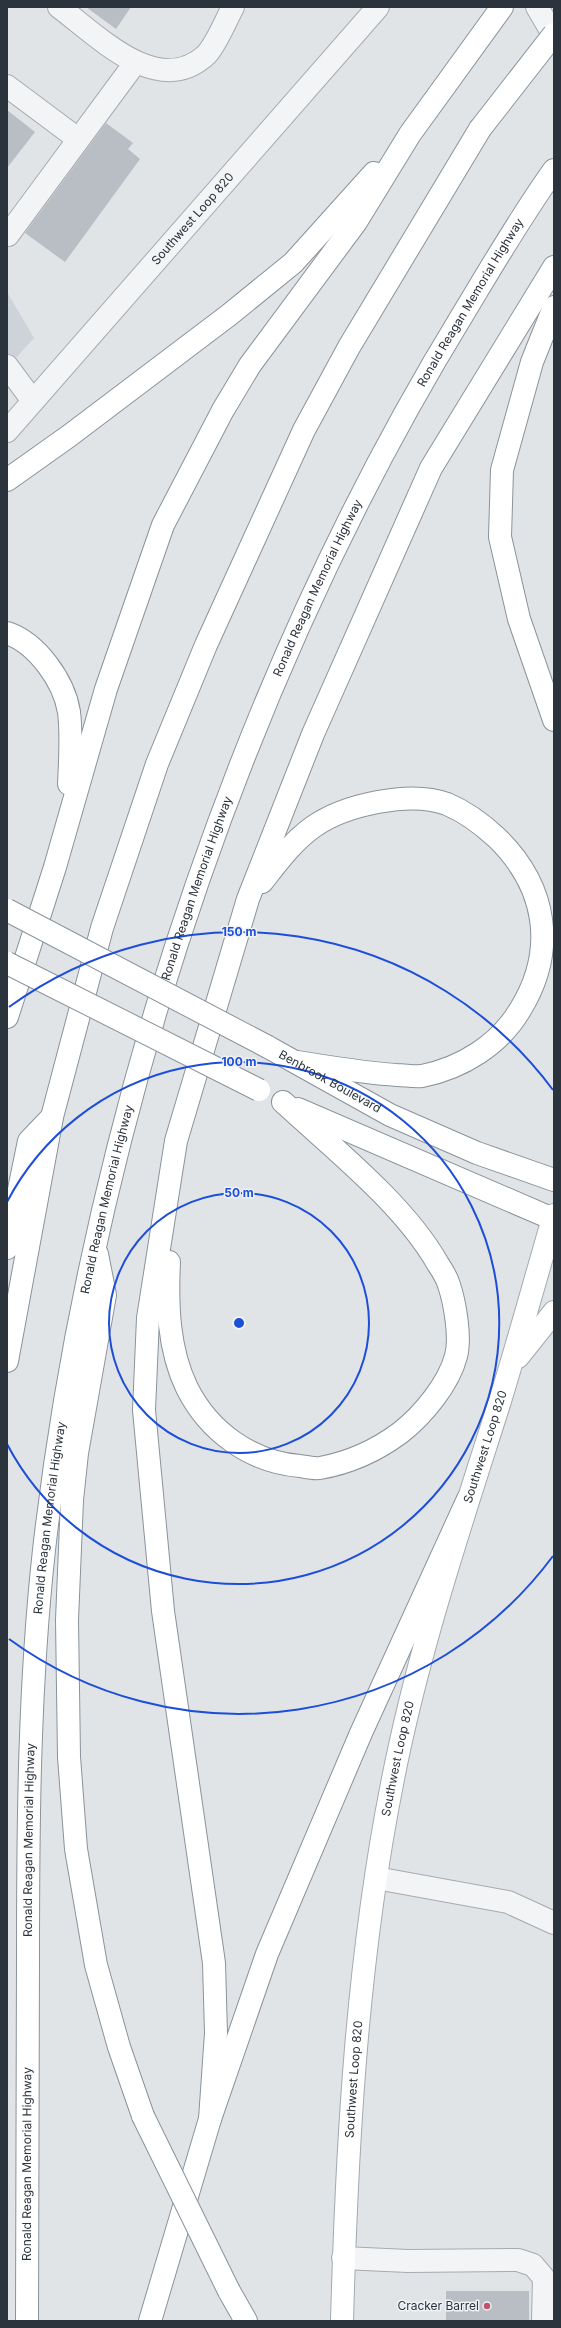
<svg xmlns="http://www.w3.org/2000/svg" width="561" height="2328" font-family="Inter,sans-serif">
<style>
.built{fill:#ced3d9}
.building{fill:#b8bec3}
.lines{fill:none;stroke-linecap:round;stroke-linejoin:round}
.minor-casing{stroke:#a6abb1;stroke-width:24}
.major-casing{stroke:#a1aab2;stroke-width:24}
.highway-casing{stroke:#89939c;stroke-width:24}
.minor{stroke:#f2f4f6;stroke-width:22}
.major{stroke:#fff;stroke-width:22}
.highway{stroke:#fff;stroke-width:22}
.highway-bridge-casing{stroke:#89939c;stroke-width:24;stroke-linecap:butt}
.highway-bridge{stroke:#fff;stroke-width:22}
.ring{fill:none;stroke:#1d4ed8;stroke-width:2}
.poi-dot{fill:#bf5370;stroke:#eff2f5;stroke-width:1.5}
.labels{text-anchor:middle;stroke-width:3;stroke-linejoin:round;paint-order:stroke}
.street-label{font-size:12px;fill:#2b333d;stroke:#eff2f5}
.poi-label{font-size:12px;fill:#2b333d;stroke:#eff2f5;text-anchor:end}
.centre{fill:#1d4ed8;stroke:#eff2f5;stroke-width:2}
.ring-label{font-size:12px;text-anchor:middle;font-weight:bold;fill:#1d4ed8;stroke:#eff2f5;stroke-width:3;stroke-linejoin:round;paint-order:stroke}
</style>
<rect width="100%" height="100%" fill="#e0e4e7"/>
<path class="built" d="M7 292 34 338 7 368Z"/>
<g class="building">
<path d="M86 7H131L116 29Z"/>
<path d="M7 110 35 132 7 168Z"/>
<path d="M106 123 133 143 128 149 140 159 65 262 25 233Z"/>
<rect x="446" y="2291" width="83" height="30"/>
</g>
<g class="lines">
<g class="minor-casing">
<g id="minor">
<path d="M59 7C98 36 158 99 206 55 216 45 226 20 233 7"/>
<path d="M537 7 554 36"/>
<path d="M7 86 78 139"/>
<path d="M8 235 135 63"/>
<path d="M7 366 33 401"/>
<path id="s1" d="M7 431 378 7"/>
<path d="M376 1878 508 1902 554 1923"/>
<path d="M343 2258 408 2261 518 2260 533 2265 544 2278 543 2321"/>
</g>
</g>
<g class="major-casing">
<g id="major">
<path d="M518 1357 554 1312"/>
<path id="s2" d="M342 2321C347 2141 357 1961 392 1784 417 1654 460 1527 500 1401 519 1339 536 1277 554 1215"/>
</g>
</g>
<g class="highway-casing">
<g id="highway">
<path d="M554 307 532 362 502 470 500 537 519 619 554 720"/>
<path d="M7 480 69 436 229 315 293 263 374 173"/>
<path d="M7 633C37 643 64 681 69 712 72 736 70 760 69 784"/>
<path d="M262 882C277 863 292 842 313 827 344 805 410 790 447 804 466 812 482 824 497 838 547 887 557 950 520 1010 499 1045 462 1068 422 1076 414 1077 405 1075 397 1075 363 1073 330 1067 297 1062"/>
<path d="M7 1017 55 867 106 689 163 525 223 410 250 365 356 222 410 134 502 7"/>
<path id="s3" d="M268 1047 390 1115 477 1153 554 1180"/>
<path d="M298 1109 553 1219"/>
<path d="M7 1248 29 1141 52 1117"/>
<path d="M97 1254 105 1295 77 1453 72 1500 67 1620 69 1757 76 1849 96 1965 119 2047 143 2116"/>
<path d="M169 1262C167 1304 168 1349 187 1388 209 1432 251 1462 300 1466 306 1467 314 1469 320 1468 348 1463 377 1450 400 1433 422 1416 449 1384 456 1356 461 1338 455 1303 449 1285 447 1278 442 1270 438 1264 404 1204 334 1149 283 1102"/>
<path d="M7 1361 52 1117 102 928 157 764 206 645 304 430 349 347 480 129"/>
<path d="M210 2119 216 2033 214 1963 163 1611 144 1410 148 1318 176 1141 248 899 313 734 431 468 554 267"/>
<path d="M229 2291 246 2321"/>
<path id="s4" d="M27 2321C27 2200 27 2079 28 1958 28 1822 29 1686 44 1550 65 1366 104 1185 157 1007 231 764 330 531 463 314 492 266 521 216 554 170"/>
<path d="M150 2321 210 2119 267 1954 361 1733 468 1499"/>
</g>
</g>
<use href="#minor" class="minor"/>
<use href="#major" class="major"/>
<use href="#highway" class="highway"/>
<g class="highway-bridge-casing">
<g id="highway-bridge">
<path d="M480 129 554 34"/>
<path d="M7 910 268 1047"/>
<path d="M7 963 259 1090"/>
<path d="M143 2116 229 2291"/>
</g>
</g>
<use href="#highway-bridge" class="highway-bridge"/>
</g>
<g class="ring">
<circle cx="239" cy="1323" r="130"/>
<path d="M7 1202A261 261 0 1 1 7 1444"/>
<path d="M553 1556A391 391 0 0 1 9 1639M9 1007A391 391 0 0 1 553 1090"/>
</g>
<circle class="poi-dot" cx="487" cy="2306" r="4"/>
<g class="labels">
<g class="street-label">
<text dy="4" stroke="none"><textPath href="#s1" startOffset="282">Southwest Loop 820</textPath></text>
<text dy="4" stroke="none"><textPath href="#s4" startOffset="2100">Ronald Reagan Memorial Highway</textPath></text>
<text dy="4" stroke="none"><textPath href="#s4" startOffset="1776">Ronald Reagan Memorial Highway</textPath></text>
<text dy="4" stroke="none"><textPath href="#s4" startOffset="1452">Ronald Reagan Memorial Highway</textPath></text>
<text dy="4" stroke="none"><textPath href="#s3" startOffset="71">Benbrook Boulevard</textPath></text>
<text dy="4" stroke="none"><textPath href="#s4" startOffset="1128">Ronald Reagan Memorial Highway</textPath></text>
<text dy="4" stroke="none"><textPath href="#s2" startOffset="890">Southwest Loop 820</textPath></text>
<text dy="4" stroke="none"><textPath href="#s4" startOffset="804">Ronald Reagan Memorial Highway</textPath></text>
<text dy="4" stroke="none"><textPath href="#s2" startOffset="566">Southwest Loop 820</textPath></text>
<text dy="4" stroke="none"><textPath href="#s4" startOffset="481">Ronald Reagan Memorial Highway</textPath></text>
<text dy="4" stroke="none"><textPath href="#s2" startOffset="242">Southwest Loop 820</textPath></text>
<text dy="4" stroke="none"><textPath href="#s4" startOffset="157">Ronald Reagan Memorial Highway</textPath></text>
</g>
<g class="poi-label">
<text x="479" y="2310">Cracker Barrel</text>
</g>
</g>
<circle cx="239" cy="1323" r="6" class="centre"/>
<g class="ring-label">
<text x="239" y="936">150 m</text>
<text x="239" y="1066">100 m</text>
<text x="239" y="1197">50 m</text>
</g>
<rect width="561" height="2328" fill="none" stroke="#2b333d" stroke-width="16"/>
</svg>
